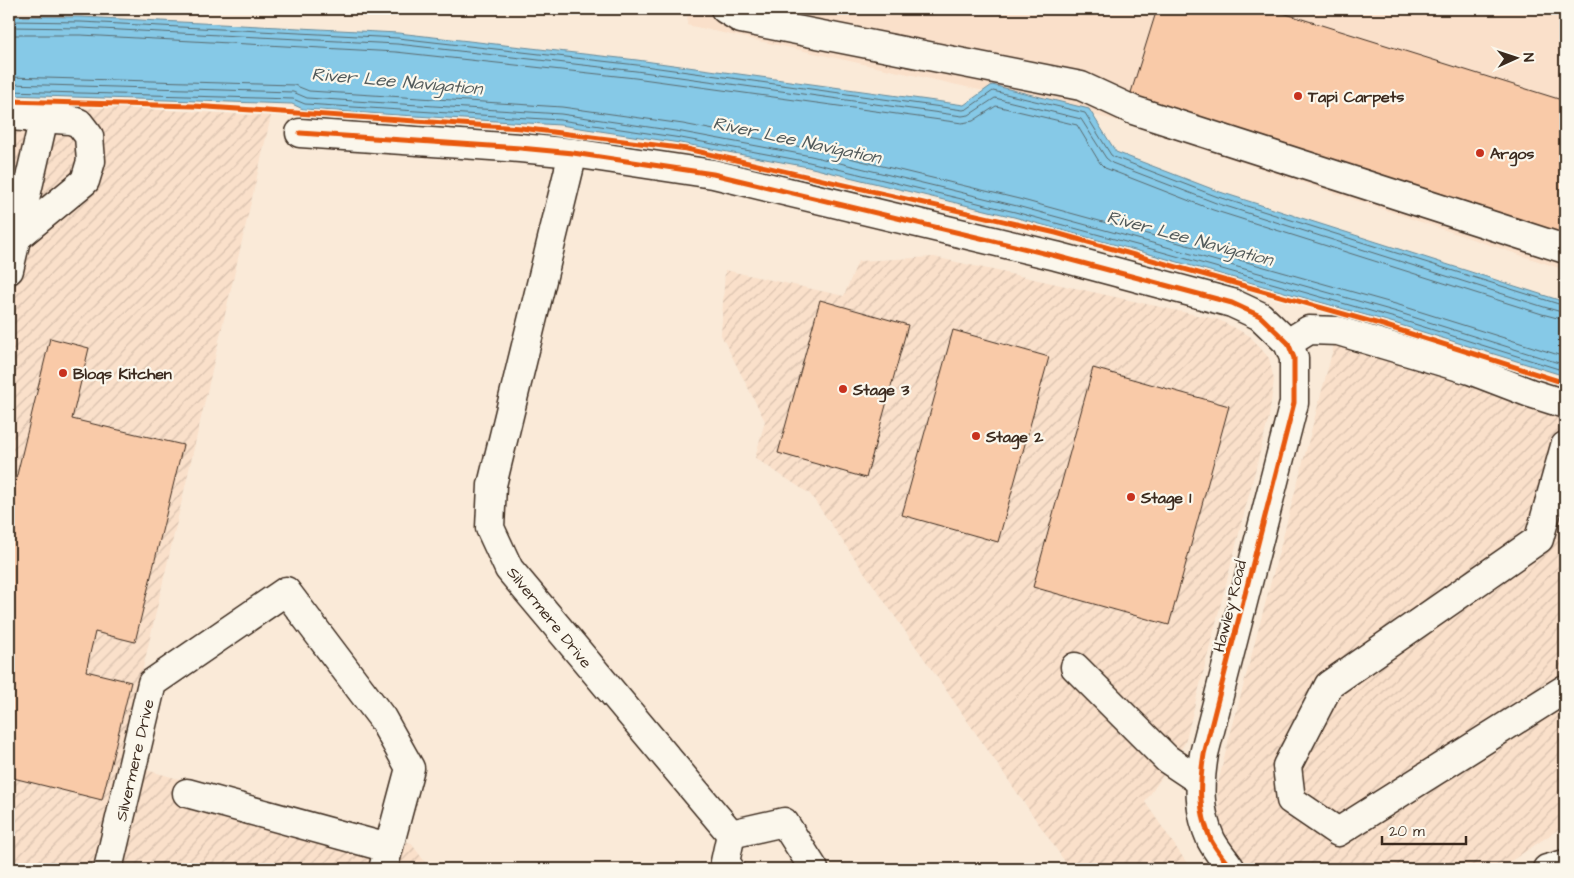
<svg xmlns="http://www.w3.org/2000/svg" width="1574" height="878" font-family="'Architects Daughter',sans-serif">
<style>
.built{fill:#fae0ca}
.industrial{fill:url(#industrial-furrows)}
.water{fill:#86c9e7;stroke:#688997}
.lines{fill:none;stroke-linecap:round;stroke-linejoin:round}
.shore{stroke:#596a6e;stroke-width:1}
.building{fill:#f9caa8;stroke:#3b2a1e}
.minor-casing{stroke:#3b2a1e;stroke-width:31}
.minor{stroke:#fbf7ec;stroke-width:28}
.cycleway-casing{stroke:#fbf7ec;stroke-width:8}
.cycleway{stroke:#e8590c;stroke-width:5}
.poi-dot{fill:#c8321e;stroke:#fbf7ec;stroke-width:2}
.labels{text-anchor:middle;stroke-width:4.5;stroke-linejoin:round;paint-order:stroke}
.poi-label{font-size:16px;font-weight:bold;fill:#3b2a1e;stroke:#fbf7ec;text-anchor:start}
.street-label{font-size:16px;fill:#3b2a1e;stroke:#fbf7ec}
.water-label{font-size:18px;font-style:italic;fill:#525a5a;stroke:#fbf7ec}
</style>
<defs>
<pattern id="industrial-furrows" width="10" height="10" patternUnits="userSpaceOnUse" patternTransform="scale(1.25)"><rect width="10" height="10" fill="#fae0ca"/><path d="M-1 1l2-2M0 10L10 0M9 11l2-2" fill="none" stroke="#d7c0ad"/></pattern>
</defs>
<rect width="100%" height="100%" fill="#faead8"/>
<filter id="ink" filterUnits="userSpaceOnUse"><feTurbulence type="fractalNoise" baseFrequency=".02" numOctaves="2"/><feDisplacementMap in="SourceGraphic" scale="10" xChannelSelector="R" yChannelSelector="G"/><feConvolveMatrix kernelMatrix="1 2 1 2 8 2 1 2 1" color-interpolation-filters="sRGB"/></filter>
<g filter="url(#ink)">
<path class="built" d="M688 9H1565V270L1115 120 687 25Z"/>
<g class="industrial">
<path d="M9 107 126 108 271 116 121 763 411 843 430 869H9Z"/>
<path d="M934 257 1219 320 1250 336 1269 358 1274 380 1269 417 1185 743 1145 802 1191 869H1070L810 494 755 458 765 421 721 335 725 270 844 296 858 261Z"/>
<path d="M1341 319 1565 386V825L1499 869H1240L1225 841 1219 814 1217 788 1223 762Z"/>
</g>
<path class="water" d="M9 16 81 17 398 33 637 60 964 105 992 85 1089 109 1116 152 1220 192 1565 302V376L1394 323 1153 255 1014 217 808 167 680 143 560 125 303 109 292 104 9 95Z"/>
<g class="lines">
<g class="shore">
<path d="M9 21 81 22 398 38 637 65 963 110 967 109 993 91 1085 113 1111 155 1114 157 1218 197 1565 306"/>
<path d="M9 27 81 28 397 44 636 71 962 116 969 115 995 98 1081 119 1106 158 1112 163 1216 203 1544 307 1565 313"/>
<path d="M9 35H81L396 52 635 78 962 123 973 121 996 106 1077 125 1100 163 1105 168 1213 210 1542 314 1565 320"/>
<path d="M9 77 294 85 309 91 562 107 683 124 812 149 1019 199 1158 237 1399 305 1565 357"/>
<path d="M9 84 293 92 307 98 561 114 682 132 811 156 1017 206 1156 244 1397 312 1565 365"/>
<path d="M9 91 293 99 305 104 560 120 681 138 809 162 1015 212 1155 250 1395 318 1565 371"/>
</g>
</g>
<g class="building">
<path d="M1157 9H1270L1565 101V236L1129 99Z"/>
<path d="M820 300 908 325 866 478 778 453Z"/>
<path d="M953 330 1049 357 998 542 902 515Z"/>
<path d="M50 338 89 348 72 419 183 445 135 642 95 632 86 671 131 682 102 800 9 777V508Z"/>
<path d="M1093 368 1229 406 1169 625 1033 587Z"/>
</g>
<g class="lines">
<g class="minor-casing">
<g id="minor">
<path d="M725 9 741 19 1081 86 1133 110 1565 249"/>
<path d="M9 116 70 120 79 123 89 136 91 161 85 181 16 238"/>
<path d="M300 133 520 148 573 153 713 174 1056 256 1232 303 1260 316 1288 343 1294 358V403L1204 754C1199 785 1198 811 1211 840 1216 850 1225 860 1231 869"/>
<path d="M573 153 492 485 490 528 509 569 731 834"/>
<path d="M9 270 44 117"/>
<path d="M1288 343 1309 330 1338 331 1470 370 1530 393 1565 404"/>
<path d="M1565 446 1539 539 1329 685 1287 766 1291 800 1338 832 1565 689"/>
<path d="M1075 667 1167 759 1200 781"/>
<path d="M187 793 388 848"/>
<path d="M731 834 784 822 814 869"/>
<path d="M108 869 152 683 286 591 382 718 410 768 383 869"/>
<path d="M730 869 725 862 731 834"/>
<path d="M1547 869 1565 864"/>
</g>
</g>
<use href="#minor" class="minor"/>
<g class="cycleway-casing">
<g id="cycleway">
<path d="M9 101 193 106 521 128 687 149 1056 233 1383 325 1565 383"/>
<path d="M300 133 520 148 573 153 713 174 1056 256 1232 303 1260 316 1288 343 1294 358V403L1204 754C1199 785 1198 811 1211 840 1216 850 1225 860 1231 869"/>
</g>
</g>
<use href="#cycleway" class="cycleway"/>
</g>
</g>
<g class="poi-dot">
<circle cx="1298" cy="96" r="5"/>
<circle cx="1480" cy="153" r="5"/>
<circle cx="63" cy="373" r="5"/>
<circle cx="843" cy="389" r="5"/>
<circle cx="976" cy="436" r="5"/>
<circle cx="1131" cy="497" r="5"/>
</g>
<g class="labels">
<g class="poi-label">
<text x="1308" y="102">Tapi Carpets</text>
<text x="1490" y="159">Argos</text>
<text x="73" y="379">Bloqs Kitchen</text>
<text x="853" y="395">Stage 3</text>
<text x="986" y="442">Stage 2</text>
<text x="1141" y="503">Stage 1</text>
</g>
<g class="street-label">
<text transform="translate(1229 606) rotate(-76)" y="6">Hawley Road</text>
<text transform="translate(550 617) rotate(51)" y="6">Silvermere Drive</text>
<text transform="translate(134 760) rotate(-77)" y="6">Silvermere Drive</text>
</g>
<g class="water-label">
<text transform="translate(397 81) rotate(5)" y="6">River Lee Navigation</text>
<text transform="translate(797 140) rotate(12)" y="6">River Lee Navigation</text>
<text transform="translate(1190 238) rotate(15)" y="6">River Lee Navigation</text>
</g>
</g>
<rect width="1574" height="878" fill="none" stroke="#fbf7ec" stroke-width="30"/>
<rect x="15" y="15" width="1544" height="848" fill="none" stroke="#3b2a1e" stroke-width="2" filter="url(#ink)"/>
<g transform="translate(1516 58) rotate(87)" stroke="#fbf7ec" stroke-width="4" paint-order="stroke">
<path d="M0-4L9 19L0 12L-9 19Z" fill="#3b2a1e"/>
<text y="-8" font-size="14" font-weight="bold" text-anchor="middle" fill="#3b2a1e">N</text>
</g>
<path d="M1382 836v8h84v-8" fill="none" stroke="#3b2a1e" stroke-width="2.5"/>
<text x="1389" y="836" font-size="15" fill="#3b2a1e" stroke="#fbf7ec" stroke-width="4" paint-order="stroke">20 m</text>
</svg>
